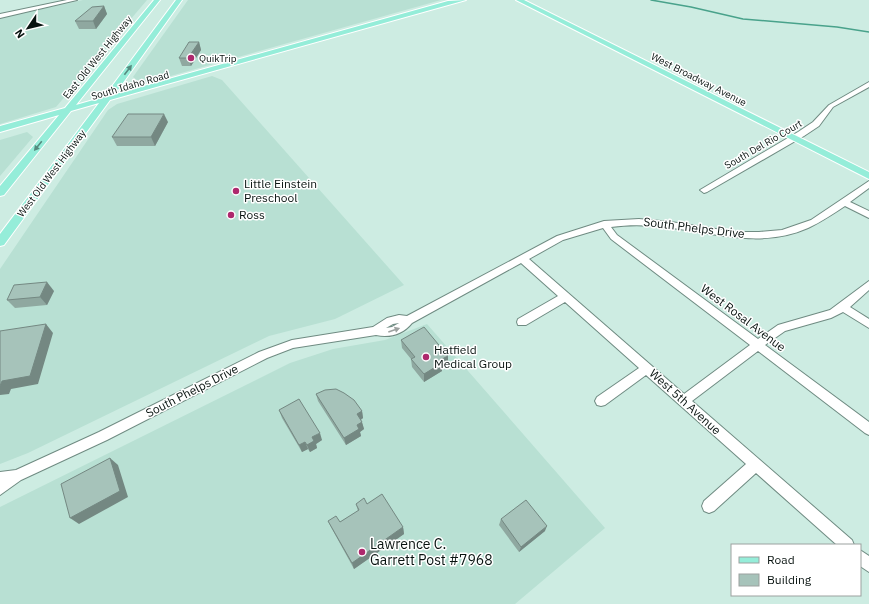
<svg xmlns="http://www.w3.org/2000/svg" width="869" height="604" font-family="'IBM Plex Sans',sans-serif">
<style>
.built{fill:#b8e0d3}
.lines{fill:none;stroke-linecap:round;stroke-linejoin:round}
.stream{stroke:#49a28b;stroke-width:1.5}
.minor-casing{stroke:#6f8b82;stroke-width:2}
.major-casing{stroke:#fff;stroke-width:2}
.minor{fill:#fff;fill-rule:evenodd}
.major{fill:#95edd9;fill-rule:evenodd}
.wall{fill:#8fa8a0}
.shaded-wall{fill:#748882}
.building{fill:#a6c3ba;stroke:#748882}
.oneway{fill:#568b7f}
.oneway2{fill:#9ca19f}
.poi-dot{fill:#ae286d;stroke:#fff;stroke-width:1.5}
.labels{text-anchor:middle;stroke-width:3;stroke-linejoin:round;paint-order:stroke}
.far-street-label{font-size:10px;fill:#081310;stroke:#fff}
.far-poi-label{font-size:10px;fill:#081310;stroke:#fff;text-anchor:start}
.poi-label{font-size:12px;fill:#081310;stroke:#fff;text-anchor:start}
.street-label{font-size:12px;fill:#081310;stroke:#fff}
.near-poi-label{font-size:14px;fill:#081310;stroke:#fff;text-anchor:start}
</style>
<rect width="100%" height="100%" fill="#cdece2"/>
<g class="built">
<path d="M83 0H147L56 107 0 124V18Z"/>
<path d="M188 0H441L142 84 133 77Z"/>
<path d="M212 76 222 80 404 285 335 319 269 336 28 453 0 464V269L108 110 117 104Z"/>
<path d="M27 132 33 137 0 176V140Z"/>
<path d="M427 324 605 528 515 604H0V507L290 363 333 349 385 340Z"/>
</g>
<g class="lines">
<path class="stream" d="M651 0 691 7 743 19 837 27 869 32"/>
<g class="minor-casing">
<g id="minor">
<path d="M67 0H77L0 18V14Z"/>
<path d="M869 82V87L833 107 819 126 804 136 707 192 704 193 700 190 798 132 813 122 829 105Z"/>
<path d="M869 181V188L850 202 869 211V218L845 206C833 214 821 222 808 228 763 248 718 234 672 228 652 225 632 224 611 227L617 235 758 339 778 325 830 310 869 281V290L850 307 869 319V328L843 312 831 318 785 331 765 345 869 422V435L865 433 758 351 692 401 852 540 854 545H837L756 473 714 511 709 513 704 511 702 506 704 501 746 464 646 375 605 405 601 406 597 405 595 401 597 397 639 368 565 302 526 325H518L517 322 518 319 558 296 521 263 412 323C403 334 390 338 376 335L293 348 267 358 107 440 21 480 0 495V472L16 470 99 432 259 352 292 340 373 327 387 318 399 315 407 316 557 236 604 221 639 219 671 222 735 232H759L782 230 811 220ZM603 228 611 239 750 345 684 394 529 259 563 240ZM399 323 392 327 386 328 393 324Z"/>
<path d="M860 550 869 556V572L860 566Z"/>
</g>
</g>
<g class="major-casing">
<g id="major">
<path d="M154 0H160L76 105 104 97 176 0H182L115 94 448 1 466 0 110 100 4 245 0 246V234L99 103 71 111 4 195 0 196V186L59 115 0 132V126L65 108Z"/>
<path d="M516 0H524L869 172V179Z"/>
</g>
</g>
<use href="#minor" class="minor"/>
<use href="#major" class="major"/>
</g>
<g class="wall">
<path d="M104 6 107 14 96 29H79L75 21Z"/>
<path d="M199 42 201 50 191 66H182L179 58Z"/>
<path d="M168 122 155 146H117L112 137Z"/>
<path d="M54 291 47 305 15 308 7 300Z"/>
<path d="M401 340 448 356V364L442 367V371L424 382 412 367 411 359 402 348Z"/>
<path d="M316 394 362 411 363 418 361 420 364 429 360 432 361 436 346 445 318 401Z"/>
<path d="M279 410 322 440 316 444 317 448 310 452 308 449 302 452 282 418Z"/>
<path d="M356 504H367L403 527 404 534 354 569 332 529 328 521 340 522 358 511Z"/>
<path d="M501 519 545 531 519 552 499 525Z"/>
</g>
<g class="shaded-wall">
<path d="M104 6 107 14 96 29 93 21Z"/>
<path d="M199 42 201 50 191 66 188 58Z"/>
<path d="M164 114 168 122 155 146 151 137Z"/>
<path d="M47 282 54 291 47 305 40 297Z"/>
<path d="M46 324 53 333 38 384 11 389 9 394 0 395V386L2 381Z"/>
<path d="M448 356V364L442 367V371L424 382V374L440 360Z"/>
<path d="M362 411 363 418 358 421 357 414Z"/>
<path d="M362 422 364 429 360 432 361 436 346 445 344 438 357 425Z"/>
<path d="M320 433 322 440 316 444 317 448 310 452 307 445 312 437Z"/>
<path d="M305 442 308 449 302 452 299 445Z"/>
<path d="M110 458 118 465 128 497 79 524 70 518Z"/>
<path d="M547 526 545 531 519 552 521 547Z"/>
<path d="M403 527 404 534 354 569 352 563Z"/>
</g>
<g class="building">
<path d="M104 6 93 21H75L92 7Z"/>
<path d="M189 42H199L188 58H179Z"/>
<path d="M128 114H164L151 137H112Z"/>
<path d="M47 282 40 297 7 300 14 285Z"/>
<path d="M46 324 30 376 2 381 0 386V331Z"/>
<path d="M424 327 448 356 440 360 442 363 424 374 411 359 415 357 401 340Z"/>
<path d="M336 389 344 393 354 400 362 411 357 414 362 422 357 425 359 429 344 438 316 394 325 390Z"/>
<path d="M299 399 320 433 312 437 314 441 307 445 305 442 299 445 279 410Z"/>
<path d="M110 458 120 491 70 518 61 484Z"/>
<path d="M382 494 403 527 352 563 328 521 336 516 340 522 359 510 356 504 364 498 367 504Z"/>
<path d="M526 500 547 526 521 547 501 519Z"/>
</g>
<defs><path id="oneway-solid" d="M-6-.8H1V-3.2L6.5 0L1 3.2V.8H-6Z"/></defs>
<g class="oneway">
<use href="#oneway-solid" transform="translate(128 70) rotate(-53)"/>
<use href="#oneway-solid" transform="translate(38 146) rotate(129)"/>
</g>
<use class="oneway2" href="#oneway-solid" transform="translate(394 330) rotate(-19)"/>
<g class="poi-dot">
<circle cx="191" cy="58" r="4"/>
<circle cx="236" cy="191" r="4"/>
<circle cx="231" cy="215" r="4"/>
<circle cx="426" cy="357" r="4"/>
<circle cx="362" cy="552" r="4"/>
</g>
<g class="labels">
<g class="far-street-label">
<text transform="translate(97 57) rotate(-51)" y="4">East Old West Highway</text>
<text transform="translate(699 79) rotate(27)" y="4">West Broadway Avenue</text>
<text transform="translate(130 85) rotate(-16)" y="4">South Idaho Road</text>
<text transform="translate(763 144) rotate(-30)" y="4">South Del Rio Court</text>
<text transform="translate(51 173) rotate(-53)" y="4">West Old West Highway</text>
</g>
<g class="far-poi-label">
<text x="199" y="62">QuikTrip</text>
</g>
<g class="poi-label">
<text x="244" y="188">Little Einstein<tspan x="244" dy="14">Preschool</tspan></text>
<text x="239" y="219">Ross</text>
<text x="434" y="354">Hatfield<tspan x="434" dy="14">Medical Group</tspan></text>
</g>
<g class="street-label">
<text transform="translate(694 228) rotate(7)" y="4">South Phelps Drive</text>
<text transform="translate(743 318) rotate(37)" y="4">West Rosal Avenue</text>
<text transform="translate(192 391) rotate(-27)" y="4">South Phelps Drive</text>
<text transform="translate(685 402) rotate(42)" y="4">West 5th Avenue</text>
</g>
<g class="near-poi-label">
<text x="370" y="549">Lawrence C.<tspan x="370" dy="16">Garrett Post #7968</tspan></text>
</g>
</g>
<rect x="731" y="544" width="130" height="52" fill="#ffffff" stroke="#9ca19f"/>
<rect x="739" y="557" width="20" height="6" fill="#95edd9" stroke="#9ca19f"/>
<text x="767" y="564" font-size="12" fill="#081310">Road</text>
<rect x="739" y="574" width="20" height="12" fill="#a6c3ba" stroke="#9ca19f"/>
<text x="767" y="584" font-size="12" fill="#081310">Building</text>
<g transform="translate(28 28) rotate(235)" stroke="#ffffff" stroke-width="3" paint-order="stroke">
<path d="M0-3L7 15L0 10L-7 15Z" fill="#081310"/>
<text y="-6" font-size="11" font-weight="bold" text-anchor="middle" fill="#081310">N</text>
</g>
</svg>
